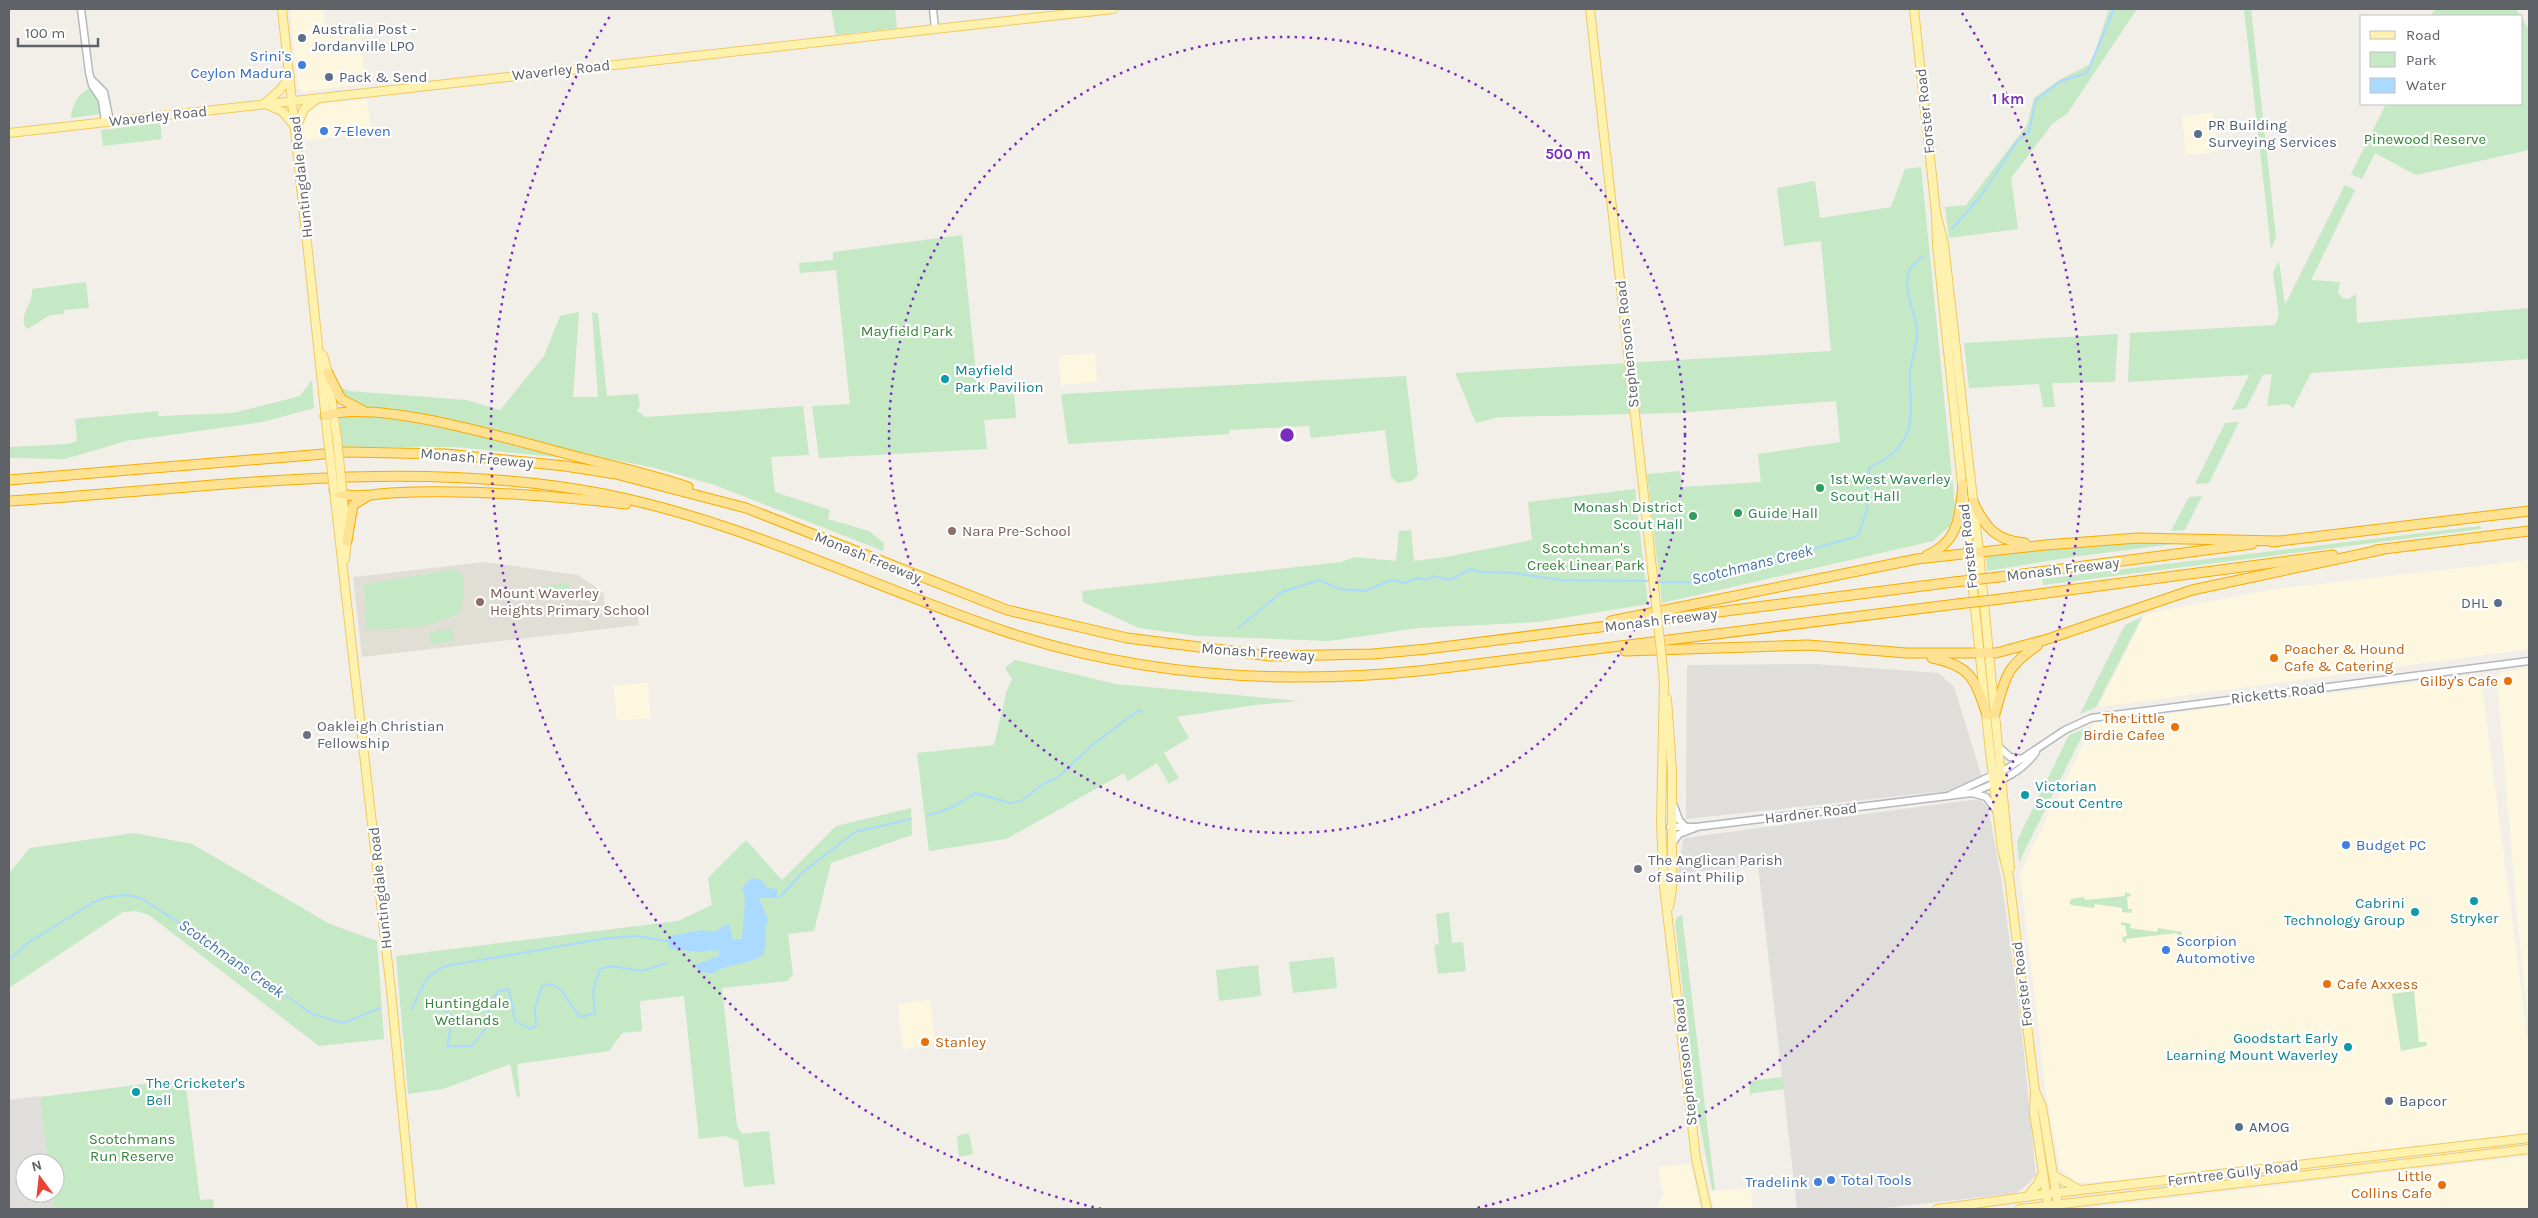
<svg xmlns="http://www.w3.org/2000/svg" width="2538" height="1218" font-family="Karla,sans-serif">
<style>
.commercial{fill:#fef7e0}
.industrial{fill:#e0deda}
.education{fill:#e1ded6}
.green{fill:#c5e8c5}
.water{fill:#aadaff}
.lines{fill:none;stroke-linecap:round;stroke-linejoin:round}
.stream{stroke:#aadaff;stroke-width:2}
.minor-casing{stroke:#b5b8bc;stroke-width:9}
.major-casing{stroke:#f2c960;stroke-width:10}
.highway-casing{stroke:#f9ab00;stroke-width:11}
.minor{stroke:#fff;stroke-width:6}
.major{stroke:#fff2af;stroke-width:8}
.highway{stroke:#fde293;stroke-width:9}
.major-bridge-casing{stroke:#f2c960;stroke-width:10;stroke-linecap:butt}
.highway-bridge-casing{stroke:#f9ab00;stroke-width:11;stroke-linecap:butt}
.major-bridge{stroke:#fff2af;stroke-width:8}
.highway-bridge{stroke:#fde293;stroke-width:9}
.ring{fill:none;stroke:#7b2cbf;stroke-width:2.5;stroke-dasharray:2.5 5}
.service-dot{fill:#5c6f8a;stroke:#fff;stroke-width:2}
.shop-dot{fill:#3f7fe0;stroke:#fff;stroke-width:2}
.culture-dot{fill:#0f9aa8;stroke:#fff;stroke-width:2}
.leisure-dot{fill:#2e9e5b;stroke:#fff;stroke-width:2}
.education-dot{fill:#8d6e63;stroke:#fff;stroke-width:2}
.food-dot{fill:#e8710a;stroke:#fff;stroke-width:2}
.worship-dot{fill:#6b7280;stroke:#fff;stroke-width:2}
.labels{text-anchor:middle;stroke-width:4.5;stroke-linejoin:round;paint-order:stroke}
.service-label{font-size:15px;fill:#4e5e75;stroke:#fff;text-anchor:start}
.shop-label{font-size:15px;fill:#366cbe;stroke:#fff;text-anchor:start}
.street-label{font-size:15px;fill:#5f6368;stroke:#fff}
.park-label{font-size:15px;fill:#348238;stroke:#fff}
.culture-label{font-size:15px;fill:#0d838f;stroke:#fff;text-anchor:start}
.leisure-label{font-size:15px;fill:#27864d;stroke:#fff;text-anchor:start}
.education-label{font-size:15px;fill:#785e54;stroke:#fff;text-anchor:start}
.food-label{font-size:15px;fill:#c56008;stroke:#fff;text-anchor:start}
.worship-label{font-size:15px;fill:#5b616d;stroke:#fff;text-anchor:start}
.water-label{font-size:16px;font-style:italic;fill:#4174aa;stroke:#fff}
.centre{fill:#7b2cbf;stroke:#fff;stroke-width:2.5}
.ring-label{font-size:15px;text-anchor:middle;font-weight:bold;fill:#7b2cbf;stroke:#fff;stroke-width:4.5;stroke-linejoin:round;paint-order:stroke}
</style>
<rect width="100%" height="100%" fill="#f1efe8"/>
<g class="commercial">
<path d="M290 9H323L327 38 360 34 365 81 363 84 303 92 298 87Z"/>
<path d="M365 100 368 102 371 133 305 141 303 122 308 111 327 102Z"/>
<path d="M2213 112 2218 152 2186 155 2182 117Z"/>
<path d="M1095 353 1097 382 1061 385 1059 356Z"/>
<path d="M2529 560V649L2098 707 2145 614 2275 589Z"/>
<path d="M2529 668V1032L2518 925 2497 678 2501 672Z"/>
<path d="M2477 675 2481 679 2529 1049V1138L2181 1176 2077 1183 2060 1168 2046 1093 2020 873 2094 723Z"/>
<path d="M648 683 651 718 617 721 613 686Z"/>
<path d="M930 1000 935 1038 930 1046 903 1049 898 1004Z"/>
<path d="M2529 1156V1209L2092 1208Z"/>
<path d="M1690 1164 1701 1209H1657L1663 1194 1658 1167Z"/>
<path d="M1751 1187 1753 1209H1714L1710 1192Z"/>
</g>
<g class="industrial">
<path d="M1815 664 1938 673 1954 687 1982 777 1947 791 1686 819 1687 665Z"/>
<path d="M1971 800H1980L1988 807 2001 877 2021 1024 2036 1175 2028 1184 2016 1193 1877 1209H1797L1758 865 1677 874 1683 840 1684 838Z"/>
<path d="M40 1096 48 1163H25V1193H52L55 1209H9V1100Z"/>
</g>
<path class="education" d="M484 562 578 575 603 592 607 616 637 612 639 625 362 657 353 577Z"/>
<g class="green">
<path d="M831 9H895L897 28 836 35Z"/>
<path d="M2109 9H2137L2067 114 2053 123 2011 178 2018 229 1949 238 1945 207 1966 205 2027 125 2034 98 2059 80 2091 64Z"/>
<path d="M2244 9H2251L2276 237 2271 249Z"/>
<path d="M2435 9H2516L2521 16H2431Z"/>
<path d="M2522 18 2529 30V150L2416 175 2375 153 2362 179 2351 174 2386 104H2522Z"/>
<path d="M91 88 100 101V114L71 118C71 107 79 91 91 88Z"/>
<path d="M160 123 162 139 103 146 101 130Z"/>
<path d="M1921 167 1955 506 1950 526 1933 541 1662 603 1647 474 1680 471 1682 487 1761 482 1758 454 1840 442 1836 401 1675 413 1499 417 1476 423 1455 373 1831 351 1821 241 1784 246 1777 188 1815 181 1820 218 1891 207 1905 169Z"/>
<path d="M2345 185 2355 190 2311 280 2340 282 2338 292 2342 298 2348 299 2356 294 2357 323 2529 308V359L2311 373 2293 408 2288 404 2267 406 2272 374 2263 375 2246 408 2232 410 2249 375 2128 382 2130 333 2275 325 2279 316 2273 272 2279 261 2285 305Z"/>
<path d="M962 235 978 394 1014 390 1016 418 984 420 987 449 819 458 812 406 850 404 836 270 800 273 799 263 833 260V252Z"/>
<path d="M86 282 89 308 64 310V314L50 315 27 329C17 314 33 308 32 289Z"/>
<path d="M579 312 573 397H598L592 312 598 314 607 396 638 394 640 405 637 411 646 417 803 406 809 455 771 457 775 492 830 510 828 519 869 531 884 543 883 551 715 485 655 468 575 452 400 411 355 406 344 400 339 387 349 391 466 400 500 410 544 356 560 316Z"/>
<path d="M2118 334 2115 382 2052 383 2055 407H2043L2039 384 1969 388 1964 343Z"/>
<path d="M1406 376 1418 475 1412 481 1398 483 1391 477 1385 430 1311 438 1309 426 1229 430V434L1068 444 1061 394Z"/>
<path d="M312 380 314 408 263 422 126 441 65 459 9 458V447L68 444 77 441 75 419 158 411 159 416 233 413 300 396Z"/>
<path d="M341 414C414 419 485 436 556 454V457L455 447H342L339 415Z"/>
<path d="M2239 422 2209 483 2195 484 2225 423Z"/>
<path d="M1635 489 1648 604 1539 622 1418 628 1329 641 1198 636 1139 628 1083 602 1082 591 1341 562 1355 557 1396 561 1399 531 1411 530 1414 561 1446 557 1532 540 1528 502Z"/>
<path d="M2202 496 2185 530 2171 531 2189 497Z"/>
<path d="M2480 526 2481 529 2043 585 2042 579Z"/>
<path d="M2152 541 2189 542 2072 557 1987 571 1986 555Z"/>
<path d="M451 570C454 571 457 570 459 572 467 576 463 605 460 612 433 629 397 628 366 630L364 584Z"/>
<path d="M569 583 570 596 545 598 544 586Z"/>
<path d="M2142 617 2096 707 2080 714 2125 625Z"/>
<path d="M451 628 454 640 431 645 429 633Z"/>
<path d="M1015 660 1116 684 1299 701 1254 705 1177 717 1189 738 1164 753 1179 778 1169 784 1157 763 1128 781 1124 773 1006 839 929 851 917 753 994 745 1007 690 1012 679 1005 668Z"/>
<path d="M2086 728 2019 862 2017 841 2069 735Z"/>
<path d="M911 808 912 835 831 863 814 931 788 934 793 975 787 981 722 988 737 1126 742 1134 769 1131 775 1184 744 1187 738 1141 725 1136 699 1139 684 996 640 1001 642 1031 622 1033 609 1051 517 1064 520 1096 517 1098 510 1064 443 1089 408 1094 396 956 678 921 712 905 708 878 746 840 782 880 836 826Z"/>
<path d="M134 833 192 844 330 924 377 941 384 1039 319 1046 149 915 136 911 123 912 9 988V873L30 848Z"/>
<path d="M2125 892 2130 894 2131 896 2127 897 2128 909H2132L2131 913 2122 912V908L2095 904 2094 908 2071 905 2069 903 2071 899 2084 897 2085 900 2125 896Z"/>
<path d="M1449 912 1452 943 1463 942 1466 971 1438 974 1434 945 1439 944 1436 914Z"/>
<path d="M1682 915 1715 1190H1712L1695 1097 1675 923 1677 917Z"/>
<path d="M2121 922 2131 924 2130 928 2157 932 2158 928 2182 932V935L2178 937 2177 933 2126 939V943L2123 941 2122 937 2127 936 2125 925H2121Z"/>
<path d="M1334 957 1337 988 1293 993 1289 962Z"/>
<path d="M1258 965 1261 996 1219 1001 1216 970Z"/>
<path d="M2414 991 2419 1042H2427L2426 1046 2401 1051 2392 994Z"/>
<path d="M1782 1077 1784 1089 1753 1093 1750 1096 1749 1079 1751 1081Z"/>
<path d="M185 1079 200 1200 213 1199 214 1209H55L52 1193H55V1163H48L40 1097Z"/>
<path d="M969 1133 973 1154 959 1157 957 1136Z"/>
</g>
<path class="water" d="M751 878 761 880 767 888 778 889 776 898H759L768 920C763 931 768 941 763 955 747 965 727 963 711 974L700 971 695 965 720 955 717 950 697 952 669 948 668 941 671 936 702 930 714 932 729 923 733 940 742 939 745 898 742 888Z"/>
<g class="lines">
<g class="stream">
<path d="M1952 229 1980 197 2018 140 2029 132 2036 100 2061 81 2087 73 2114 9"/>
<path d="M1657 582H1697L1858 536 1867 510 1869 468C1896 455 1912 440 1911 407 1911 395 1909 385 1910 373 1911 359 1918 345 1917 332 1916 311 1901 289 1910 269 1912 265 1920 259 1924 256"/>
<path d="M1238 628 1282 592 1319 580 1339 589 1364 591 1392 580 1405 583 1417 578 1427 580 1434 576 1450 580 1471 569 1480 572 1514 573 1560 580 1650 581"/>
<path d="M928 815C947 811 960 804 975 793L1010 803 1021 801 1043 784 1057 778 1092 745 1139 710 1142 712"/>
<path d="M774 896 780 897 803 872 855 832 911 819"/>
<path d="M9 960 26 944 94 902 107 897 127 895 141 898 201 937 219 946 252 974 266 981 312 1014 344 1023 380 1008"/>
<path d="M412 1009C421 989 425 974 446 966L608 938 636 936 668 941"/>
<path d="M443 1009 453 1018 447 1046H472L486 1028 490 1002 499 991 509 989 515 1020 530 1029 536 1026 535 1008 542 986 552 984 561 990 580 1017 595 1013 593 991 600 969 611 966 642 971 666 963"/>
</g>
<g class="minor-casing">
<g id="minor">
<path d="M81 9 89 72 92 85 102 100 105 122"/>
<path d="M933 9 935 29"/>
<path d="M92 80 104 92 110 121"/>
<path d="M1999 747 2010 757 2022 759"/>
<path d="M1972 793 1986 797 1997 811"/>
<path d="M1950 795 2008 768 2065 730 2091 718 2529 661"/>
<path d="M1674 806 1679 820 1685 826"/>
<path d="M1670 827H1696L1972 793C1995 783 2021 774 2036 752"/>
<path d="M1671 845 1679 834 1695 828"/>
</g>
</g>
<g class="major-casing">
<g id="major">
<path d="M282 9 328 439"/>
<path d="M1590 9 1649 541"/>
<path d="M1914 9 1936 213 1944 244 1979 552 2010 868"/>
<path d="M265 103 280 90 290 76"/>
<path d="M268 105 283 112 295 127"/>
<path d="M297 126 304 109 318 98"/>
<path d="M9 133 1113 9"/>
<path d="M1936 213 1937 245 1990 752 2002 849 2009 877 2035 1091 2034 1112 2048 1206"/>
<path d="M323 355 328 373 337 439"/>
<path d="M342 489 347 541 345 559"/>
<path d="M334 490 391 991 412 1209"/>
<path d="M1662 660 1664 683"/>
<path d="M1664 680 1661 823 1664 886 1696 1158 1707 1209"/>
<path d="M1667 699 1672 771V890L1669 907"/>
<path d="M2036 1093 2042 1107 2058 1205"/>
<path d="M2053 1175 2080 1190"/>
<path d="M2027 1197 2038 1184 2043 1172"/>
<path d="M1937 1209 2047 1194 2529 1138"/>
<path d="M2020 1209 2529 1149"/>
</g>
</g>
<g class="highway-casing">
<g id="highway">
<path d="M328 373 341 399 362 410"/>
<path d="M325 416C375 398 512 440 567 454 607 465 648 473 688 487"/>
<path d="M9 480 348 452 446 454 565 466 616 474 746 508 1007 610 1127 638 1271 656 1373 654 1427 649 1954 582"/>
<path d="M334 490C349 500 372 494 390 493 469 489 547 495 626 504"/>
<path d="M9 501C208 489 406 456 604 494 745 522 875 588 1010 633 1145 677 1289 685 1428 670L1957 604"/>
<path d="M1973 502C1985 527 1996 541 2025 543"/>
<path d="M347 541 353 505 368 496"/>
<path d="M2272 542 2529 511"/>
<path d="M2376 550 2529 531"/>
<path d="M1927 555C1959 542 1960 515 1963 484"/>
<path d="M1999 577 2252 544"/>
<path d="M2001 599 2333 555"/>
<path d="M1611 621 1917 559 2045 545 2138 538 2278 541"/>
<path d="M1625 651 1808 645 1906 653H1996L2048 639 2192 590 2380 550"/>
<path d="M1932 658C1972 666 1975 680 1987 715"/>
<path d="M1995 714C2005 679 2005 667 2037 646"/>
</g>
</g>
<use href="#minor" class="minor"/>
<use href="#major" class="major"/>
<use href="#highway" class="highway"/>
<g class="major-bridge-casing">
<g id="major-bridge">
<path d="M328 439 334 490"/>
<path d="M337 439 342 488"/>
<path d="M1649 541 1662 660"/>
</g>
</g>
<g class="highway-bridge-casing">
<g id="highway-bridge">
<path d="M1954 582 1999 577"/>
<path d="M1957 604 2001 599"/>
</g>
</g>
<use href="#major-bridge" class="major-bridge"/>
<use href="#highway-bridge" class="highway-bridge"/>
</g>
<g class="ring">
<circle cx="1287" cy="435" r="398"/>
<path d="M1101 1209A796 796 0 0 1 612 13M1962 13A796 796 0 0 1 1473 1209"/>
</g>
<g class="service-dot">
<circle cx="302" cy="38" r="5"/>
<circle cx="329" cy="77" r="5"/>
<circle cx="2198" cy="134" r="5"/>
<circle cx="2498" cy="603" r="5"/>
<circle cx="2389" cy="1101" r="5"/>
<circle cx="2239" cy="1127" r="5"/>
</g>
<g class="shop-dot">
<circle cx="302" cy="65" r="5"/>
<circle cx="324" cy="131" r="5"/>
<circle cx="2346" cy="845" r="5"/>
<circle cx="2166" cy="950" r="5"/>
<circle cx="1831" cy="1180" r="5"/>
<circle cx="1818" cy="1182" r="5"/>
</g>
<g class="culture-dot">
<circle cx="945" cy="379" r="5"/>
<circle cx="2025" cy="795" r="5"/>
<circle cx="2474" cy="901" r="5"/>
<circle cx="2415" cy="912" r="5"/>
<circle cx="2348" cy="1047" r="5"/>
<circle cx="136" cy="1092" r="5"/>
</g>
<g class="leisure-dot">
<circle cx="1820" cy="488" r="5"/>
<circle cx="1738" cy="513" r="5"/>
<circle cx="1693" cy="516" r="5"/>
</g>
<g class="education-dot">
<circle cx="952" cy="531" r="5"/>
<circle cx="480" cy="602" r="5"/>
</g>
<g class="food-dot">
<circle cx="2274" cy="658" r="5"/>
<circle cx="2508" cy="681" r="5"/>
<circle cx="2175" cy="727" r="5"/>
<circle cx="2327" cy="984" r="5"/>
<circle cx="925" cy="1042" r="5"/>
<circle cx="2442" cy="1185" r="5"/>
</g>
<g class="worship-dot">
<circle cx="307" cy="735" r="5"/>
<circle cx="1638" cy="869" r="5"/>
</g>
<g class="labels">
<g class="service-label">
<text x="312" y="34">Australia Post -<tspan x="312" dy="17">Jordanville LPO</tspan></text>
<text x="339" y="82">Pack &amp; Send</text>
<text x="2208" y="130">PR Building<tspan x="2208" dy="17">Surveying Services</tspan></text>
<text x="2488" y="608" text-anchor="end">DHL</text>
<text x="2399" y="1106">Bapcor</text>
<text x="2249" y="1132">AMOG</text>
</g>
<g class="shop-label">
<text x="292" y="61" text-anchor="end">Srini's<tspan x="292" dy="17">Ceylon Madura</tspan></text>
<text x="334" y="136">7-Eleven</text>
<text x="2356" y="850">Budget PC</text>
<text x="2176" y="946">Scorpion<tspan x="2176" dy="17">Automotive</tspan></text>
<text x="1841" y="1185">Total Tools</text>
<text x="1808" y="1187" text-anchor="end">Tradelink</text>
</g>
<g class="street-label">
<text transform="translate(561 70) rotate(-6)" y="5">Waverley Road</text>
<text transform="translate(1925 111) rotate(-96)" y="5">Forster Road</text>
<text transform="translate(158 116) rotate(-6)" y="5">Waverley Road</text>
<text transform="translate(301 177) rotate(-96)" y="5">Huntingdale Road</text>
<text transform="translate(1627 344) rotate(-96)" y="5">Stephensons Road</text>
<text transform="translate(477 458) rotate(5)" y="5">Monash Freeway</text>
<text transform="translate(1968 546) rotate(-96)" y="5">Forster Road</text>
<text transform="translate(868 557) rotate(22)" y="5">Monash Freeway</text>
<text transform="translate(2063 569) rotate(-7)" y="5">Monash Freeway</text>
<text transform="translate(1661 620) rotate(-7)" y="5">Monash Freeway</text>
<text transform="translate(1258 652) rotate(4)" y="5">Monash Freeway</text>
<text transform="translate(2278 693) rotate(-7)" y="5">Ricketts Road</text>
<text transform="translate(1811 813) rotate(-7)" y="5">Hardner Road</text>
<text transform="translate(380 888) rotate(-96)" y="5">Huntingdale Road</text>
<text transform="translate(2022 984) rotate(-97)" y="5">Forster Road</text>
<text transform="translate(1685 1062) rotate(-96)" y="5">Stephensons Road</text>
<text transform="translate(2233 1173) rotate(-7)" y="5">Ferntree Gully Road</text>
</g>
<g class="park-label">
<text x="2425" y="144">Pinewood Reserve</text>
<text x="907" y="336">Mayfield Park</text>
<text x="1586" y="553">Scotchman's<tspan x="1586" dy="17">Creek Linear Park</tspan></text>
<text x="467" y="1008">Huntingdale<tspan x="467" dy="17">Wetlands</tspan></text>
<text x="132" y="1144">Scotchmans<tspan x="132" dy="17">Run Reserve</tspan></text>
</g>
<g class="culture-label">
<text x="955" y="375">Mayfield<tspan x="955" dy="17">Park Pavilion</tspan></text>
<text x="2035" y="791">Victorian<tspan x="2035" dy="17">Scout Centre</tspan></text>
<text x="2405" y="908" text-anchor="end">Cabrini<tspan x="2405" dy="17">Technology Group</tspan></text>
<text x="2474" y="923" text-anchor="middle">Stryker</text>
<text x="2338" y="1043" text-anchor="end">Goodstart Early<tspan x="2338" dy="17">Learning Mount Waverley</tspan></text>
<text x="146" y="1088">The Cricketer's<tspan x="146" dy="17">Bell</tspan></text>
</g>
<g class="leisure-label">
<text x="1830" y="484">1st West Waverley<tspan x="1830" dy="17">Scout Hall</tspan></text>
<text x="1683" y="512" text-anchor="end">Monash District<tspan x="1683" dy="17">Scout Hall</tspan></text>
<text x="1748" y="518">Guide Hall</text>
</g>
<g class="education-label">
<text x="962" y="536">Nara Pre-School</text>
<text x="490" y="598">Mount Waverley<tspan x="490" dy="17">Heights Primary School</tspan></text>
</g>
<g class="food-label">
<text x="2284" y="654">Poacher &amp; Hound<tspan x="2284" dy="17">Cafe &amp; Catering</tspan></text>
<text x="2498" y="686" text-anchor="end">Gilby's Cafe</text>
<text x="2165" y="723" text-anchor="end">The Little<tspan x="2165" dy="17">Birdie Cafee</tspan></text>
<text x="2337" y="989">Cafe Axxess</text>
<text x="935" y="1047">Stanley</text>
<text x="2432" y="1181" text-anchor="end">Little<tspan x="2432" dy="17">Collins Cafe</tspan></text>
</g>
<g class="worship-label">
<text x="317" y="731">Oakleigh Christian<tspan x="317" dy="17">Fellowship</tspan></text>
<text x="1648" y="865">The Anglican Parish<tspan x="1648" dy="17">of Saint Philip</tspan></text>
</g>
<g class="water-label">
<text transform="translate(1752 564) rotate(-14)" y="6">Scotchmans Creek</text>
<text transform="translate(232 958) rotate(35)" y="6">Scotchmans Creek</text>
</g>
</g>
<circle cx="1287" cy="435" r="8" class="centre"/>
<g class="ring-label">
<text x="2008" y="104">1 km</text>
<text x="1568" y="159">500 m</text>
</g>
<rect width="2538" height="1218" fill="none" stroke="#5f6368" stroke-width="20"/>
<rect x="2360" y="15" width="162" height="90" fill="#ffffff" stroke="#bfc1c3"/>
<rect x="2370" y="31" width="25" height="8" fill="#fff2af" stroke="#bfc1c3"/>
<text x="2406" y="40" font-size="15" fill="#5f6368">Road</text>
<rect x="2370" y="52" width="25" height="15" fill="#c5e8c5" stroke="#bfc1c3"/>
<text x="2406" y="65" font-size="15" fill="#5f6368">Park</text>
<rect x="2370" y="78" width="25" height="15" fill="#aadaff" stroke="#bfc1c3"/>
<text x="2406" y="90" font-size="15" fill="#5f6368">Water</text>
<g transform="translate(40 1178) rotate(345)"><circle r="24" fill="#ffffff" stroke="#bfc1c3"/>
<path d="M0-4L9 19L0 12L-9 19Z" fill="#ea4335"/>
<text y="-8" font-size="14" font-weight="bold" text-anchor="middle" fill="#5f6368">N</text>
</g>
<path d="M18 38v8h80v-8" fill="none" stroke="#5f6368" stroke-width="2.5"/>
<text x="25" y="38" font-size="15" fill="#5f6368" stroke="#ffffff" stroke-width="4" paint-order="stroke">100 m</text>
</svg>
